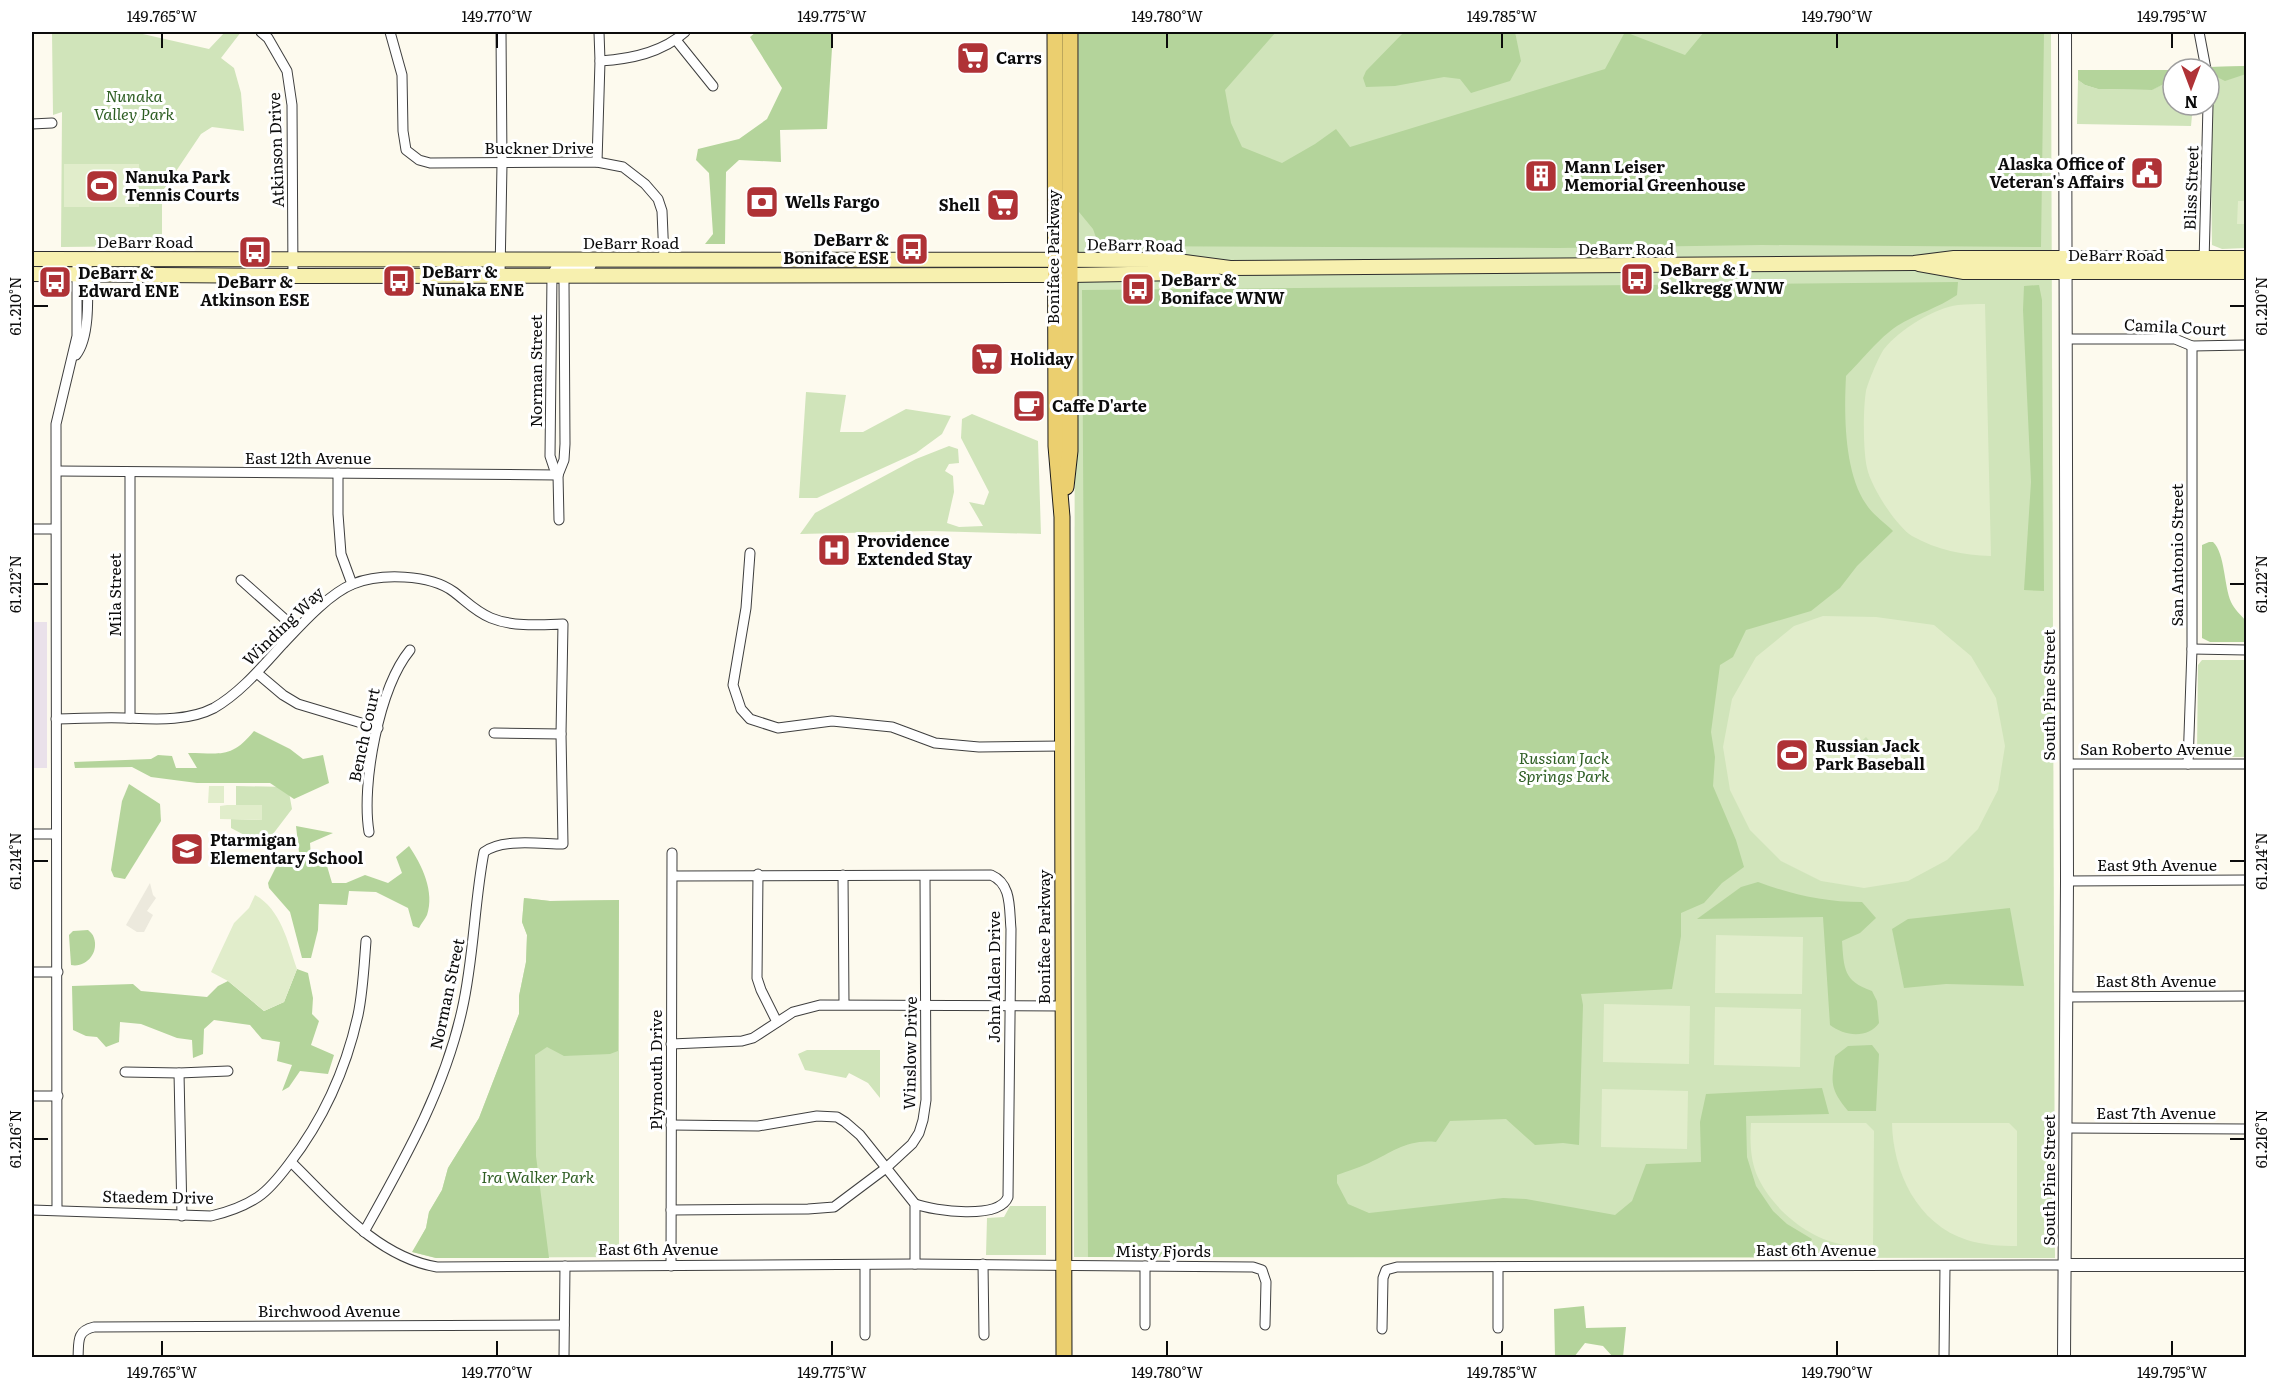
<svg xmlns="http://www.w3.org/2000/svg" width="2278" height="1389" font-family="Literata,serif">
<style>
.industrial{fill:#eae1ea}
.green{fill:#d0e4ba}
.forest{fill:#b4d49b}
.pitch{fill:#e1edcb;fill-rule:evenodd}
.plaza{fill:#ece9dd}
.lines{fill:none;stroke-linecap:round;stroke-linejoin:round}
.minor-casing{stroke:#3f3f3f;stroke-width:11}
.tertiary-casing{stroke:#3f3f3f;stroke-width:14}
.secondary-casing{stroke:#2e2e2e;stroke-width:16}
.primary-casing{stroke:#1d1d1d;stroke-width:17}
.minor{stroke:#fff;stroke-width:9}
.tertiary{stroke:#fff;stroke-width:12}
.secondary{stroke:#f7f0af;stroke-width:14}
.primary{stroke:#ebcf6f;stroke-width:15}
.ticks{fill:none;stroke:#0c0c0c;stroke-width:2}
.labels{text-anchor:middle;stroke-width:6;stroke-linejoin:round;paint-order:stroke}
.poi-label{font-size:16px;font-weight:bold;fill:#0c0c0c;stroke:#fff;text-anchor:start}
.park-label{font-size:16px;font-style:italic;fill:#2e5e23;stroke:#fff}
.street-label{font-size:16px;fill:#0c0c0c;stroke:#fff}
.neatline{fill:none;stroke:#0c0c0c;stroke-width:2}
.ticks-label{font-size:15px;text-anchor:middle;fill:#0c0c0c}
</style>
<rect width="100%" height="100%" fill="#fdfaee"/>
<rect class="industrial" x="32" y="622" width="15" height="146"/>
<g class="green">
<path d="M52 32H134L209 49 225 32H241L221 58 234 68 241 93 244 131 212 127 201 134 162 192V246L61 247 62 112 53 115Z"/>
<path d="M1075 32H2051L2055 1258 1074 1257Z"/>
<path d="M2246 66V248L2222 249 2212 245 2210 67Z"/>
<path d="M2078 80 2085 85 2098 89 2151 90 2168 82H2173V105H2193L2191 126 2077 124Z"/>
<path d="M806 392 846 395 840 432H863L906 409 951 416 942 434 916 453 817 498H799Z"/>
<path d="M972 414 1038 441 1041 534 930 531 800 534 815 513 916 459 949 446 958 449 959 463 949 464 945 471 953 476 954 492 947 523 959 527 983 526 969 502 984 505 989 492 961 438 962 419Z"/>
<path d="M2202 660H2246V757H2201L2197 752 2198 665Z"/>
<path d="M236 786 288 787 292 809 273 834 250 838 231 828V819L261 820 262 805H236Z"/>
<path d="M524 898 550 901 619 900V1257L436 1258 413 1252 426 1228 429 1212 442 1190 448 1168 479 1118 519 1014V996L526 962 527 935 522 922Z"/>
<path d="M807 1050H880V1098L868 1083 849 1073 846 1078 805 1070 798 1054Z"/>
<path d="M1010 1206H1046V1255H986L987 1218 1004 1217Z"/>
</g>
<g class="forest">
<path d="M756 32H833L827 129 780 130 781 162 739 160 726 172 725 244H705L713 234 709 173 696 160 698 149 739 139 767 119 782 88 750 37Z"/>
<path d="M1079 32H1276L1225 90 1231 123 1242 147 1282 163 1315 144 1336 129 1350 147 1605 69 1625 32 1685 55 1704 32H2044L2041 247 1762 245 1559 248 1099 246 1093 229 1079 212Z"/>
<path d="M1404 32H1515L1521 61 1510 81 1471 93 1460 79 1444 77 1395 86 1366 87 1363 78 1366 71Z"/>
<path d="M2246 66V74L2225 81 2215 76 2210 67Z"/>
<path d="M2078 70H2173V82H2168L2152 90 2098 89 2085 85 2078 80Z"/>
<path d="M1958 282 1957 295C1938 308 1916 314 1897 326 1880 337 1861 361 1846 376 1844 414 1844 472 1866 504 1872 514 1884 522 1893 531L1857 566 1840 588 1811 611 1746 630 1733 657 1720 665 1711 732 1715 757 1713 786 1736 840 1744 867 1722 883 1704 903 1681 913V936L1672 989 1581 994 1583 1005 1579 1145 1563 1143 1535 1145 1506 1119 1450 1121 1436 1142C1407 1139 1393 1152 1369 1163 1358 1168 1347 1171 1337 1175V1183L1348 1204 1369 1213 1503 1198 1526 1199 1615 1215 1632 1201 1646 1164 1701 1162 1700 1122 1706 1094 1822 1088 1829 1114 1746 1116 1747 1157 1756 1186 1773 1211 1787 1224 1812 1239 1803 1257H1088L1082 290Z"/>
<path d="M2039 285 2042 300 2044 591 2024 590 2031 482 2023 310 2024 286Z"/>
<path d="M2209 542H2213C2225 553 2224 586 2231 602 2234 609 2241 615 2246 621V642H2210L2202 638V545Z"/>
<path d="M254 731 290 749 303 759 323 755 329 783 294 799 270 783H197L151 777 132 767 75 768 74 762 151 759 158 755 172 756 176 768H197L188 753C221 753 231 759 254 731Z"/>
<path d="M129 784 160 804 161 821 125 879 114 877 111 870 122 801Z"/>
<path d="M296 826 333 833 310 843 311 857 327 866 332 883H346L365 875 388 883 402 873 396 857 409 846C422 865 435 892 427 915 425 919 421 924 419 928L413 926 408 908 376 892 349 891 347 905 319 904 318 930 311 958H302L290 912 269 888 268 883 276 867 300 861Z"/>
<path d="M1758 882C1794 895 1824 902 1862 902L1876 918 1860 933 1842 941C1844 968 1843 981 1872 991L1877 1001 1879 1023C1868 1039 1844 1036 1830 1025L1823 917 1697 919 1741 887Z"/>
<path d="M524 898 550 901 619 900 618 1051 610 1054 564 1056 547 1047 535 1055 536 1156 549 1258H436L412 1252 426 1228 429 1212 442 1190 448 1168 479 1118 519 1014V996L526 962 527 935 522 922Z"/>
<path d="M2010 908 2024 986 1946 984 1904 988 1892 929 1908 919Z"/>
<path d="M88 930C90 932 93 934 94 938 99 953 86 968 71 965L69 935 73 931Z"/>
<path d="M297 969 308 973 313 998 312 1014 319 1021 311 1045 334 1055 328 1074 300 1071 289 1087 282 1091 292 1065 277 1061 280 1042 262 1039 250 1025 214 1020 204 1029 203 1054 193 1058 192 1040 177 1038 141 1024 120 1022 119 1042 106 1047 97 1037 86 1036 73 1030 72 986 133 984 141 991 207 997 218 986 228 981 264 1011 284 1002Z"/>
<path d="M1872 1045 1879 1054 1876 1111H1848C1830 1089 1831 1083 1835 1056L1848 1046Z"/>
<path d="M1584 1306 1586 1328 1626 1327 1623 1357H1613L1603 1346 1585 1343 1574 1357H1555L1554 1309Z"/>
</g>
<g class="pitch">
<rect x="64" y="164" width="75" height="43"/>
<path d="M2238 201H2246V224H2237Z"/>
<path d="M1985 304 1991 556C1963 555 1937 550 1912 536 1896 526 1871 487 1867 468 1863 451 1863 408 1866 391 1868 382 1879 356 1884 349 1899 330 1934 308 1958 305 1967 304 1976 304 1985 304Z"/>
<path d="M1823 616 1876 617 1934 625 1971 656 1996 698 2005 746 1998 790 1978 829 1947 860 1908 881 1864 888 1821 881 1781 861 1750 830 1730 790 1723 747 1732 699 1756 657 1794 626ZM1866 737 1877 749 1865 760 1854 748Z"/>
<path d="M209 786H224V803H208Z"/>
<path d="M227 805H262V820L220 819V806Z"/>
<path d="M255 895C281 909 288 943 297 969L284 1002 264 1011 228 981 211 972 234 923 249 908Z"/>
<path d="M1716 935 1803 937 1802 994 1715 993Z"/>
<path d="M1604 1004 1690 1006 1689 1064 1603 1062Z"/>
<path d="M1715 1007 1801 1009 1800 1067 1714 1065Z"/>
<path d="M1602 1089 1688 1091 1687 1149 1601 1147Z"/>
<path d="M1751 1123H1866L1874 1131 1873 1246C1864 1246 1855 1246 1846 1245 1808 1240 1770 1207 1756 1173 1750 1157 1750 1139 1751 1123Z"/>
<path d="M1892 1123H2009L2017 1131V1246C2000 1246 1983 1245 1967 1240 1917 1224 1893 1172 1892 1123Z"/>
</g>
<path class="plaza" d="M150 883 153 895 156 898 147 911 153 915 144 932H137L126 925Z"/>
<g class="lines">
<g class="minor-casing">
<g id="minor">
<path d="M261 32 268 38 287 71 292 105 293 276"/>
<path d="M390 32 402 75 403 131 406 150 419 160 430 163 597 162 623 167 645 184 658 199 662 211 664 259 658 260"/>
<path d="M2199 32 2206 69"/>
<path d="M676 40 713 86"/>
<path d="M600 61C630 59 662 53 685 32"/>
<path d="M32 124 52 123"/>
<path d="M597 162 600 61 599 32"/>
<path d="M2204 263 2208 105"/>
<path d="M500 275 502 164 501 32"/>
<path d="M2065 339H2175L2192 346 2246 345"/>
<path d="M76 355C92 335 87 284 87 259"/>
<path d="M57 471 558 475"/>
<path d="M130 473V718"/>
<path d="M338 473V514L341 554 352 584"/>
<path d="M558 475 554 468 550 456 552 275 556 267 591 266"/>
<path d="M559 520 558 475 564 460 565 444 564 281 561 272"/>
<path d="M32 529H55"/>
<path d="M750 553 746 608 733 685 741 709 750 719 778 728 832 721 892 727 935 743 979 747 1063 746"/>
<path d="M241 580 296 629"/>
<path d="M2192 649 2246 650"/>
<path d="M257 673 283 695 298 704 378 728"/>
<path d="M56 719C78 719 101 717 124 718 153 719 187 722 214 708 240 693 261 668 281 646 299 627 328 594 353 584 380 573 430 574 454 592 467 602 476 612 491 618 513 627 539 625 563 624L561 734 563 844C541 844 502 838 484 852 474 904 474 958 462 1010 444 1091 404 1160 364 1232"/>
<path d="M494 733 561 734"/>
<path d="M2066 764H2246"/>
<path d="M2188 764 2192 649V346"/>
<path d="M369 832C361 784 379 688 410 650"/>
<path d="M32 834H55"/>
<path d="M758 874 757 978 761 990 777 1022"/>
<path d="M843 875 844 1004"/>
<path d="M673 876 991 875C1012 884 1009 908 1011 929L1008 1197C999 1220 935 1211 915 1204"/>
<path d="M2067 881 2246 880"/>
<path d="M32 972H58"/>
<path d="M2066 997 2246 996"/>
<path d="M671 1044 742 1041 753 1038 793 1012 820 1005 1062 1006"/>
<path d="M125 1072 179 1073 228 1071"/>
<path d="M179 1073 182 1216"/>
<path d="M32 1096H58"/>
<path d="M671 1125 758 1126 817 1116 837 1117 845 1122 860 1135 915 1204V1264"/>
<path d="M2066 1128 2246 1129"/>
<path d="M291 1162C333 1203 377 1257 437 1267L915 1264 1253 1267 1262 1270 1266 1282 1265 1325"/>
<path d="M57 1209 56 424 77 336V259"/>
<path d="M32 1210 211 1216C228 1212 243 1207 258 1197 270 1189 280 1176 289 1164 323 1120 346 1069 358 1015 363 991 364 966 366 941"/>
<path d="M671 1210 808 1209 834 1207 886 1168 912 1144 919 1133 923 1120 926 1100 925 876"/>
<path d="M983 1264 984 1335"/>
<path d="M671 1266 672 853"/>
<path d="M1145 1325V1266"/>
<path d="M1498 1328V1267"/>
<path d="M1382 1329 1383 1278 1386 1270 1397 1267 2065 1265"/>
<path d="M865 1335V1265"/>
<path d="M78 1358C79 1342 76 1331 94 1327L564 1325"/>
<path d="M564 1358 565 1266"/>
<path d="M1944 1358 1945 1266"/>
</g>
</g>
<g class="tertiary-casing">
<g id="tertiary">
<path d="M2065 1265H2246"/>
<path d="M2064 1358 2067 881 2065 32"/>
</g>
</g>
<g class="secondary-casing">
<g id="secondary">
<path d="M32 259 1170 260 1230 268 1914 263 1954 258H2246"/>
<path d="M1919 264 1964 272H2246"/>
<path d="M32 274 293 276 1071 275 1185 273 1213 270"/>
</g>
</g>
<g class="primary-casing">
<g id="primary">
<path d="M1055 32 1056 446 1062 517 1064 1358"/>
<path d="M1066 487 1070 451V32"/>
</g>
</g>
<use href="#minor" class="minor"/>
<use href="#tertiary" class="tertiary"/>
<use href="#secondary" class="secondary"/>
<use href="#primary" class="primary"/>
</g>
<path class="ticks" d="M162 33V48M497 33V48M832 33V48M1167 33V48M1502 33V48M1837 33V48M2172 33V48M33 306H48M2230 306H2245M33 584H48M2230 584H2245M33 861H48M2230 861H2245M33 1139H48M2230 1139H2245M162 1341V1356M497 1341V1356M832 1341V1356M1167 1341V1356M1502 1341V1356M1837 1341V1356M2172 1341V1356"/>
<defs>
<g id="supermarket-square" transform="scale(1.725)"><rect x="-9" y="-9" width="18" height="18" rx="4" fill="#af3236" stroke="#fff"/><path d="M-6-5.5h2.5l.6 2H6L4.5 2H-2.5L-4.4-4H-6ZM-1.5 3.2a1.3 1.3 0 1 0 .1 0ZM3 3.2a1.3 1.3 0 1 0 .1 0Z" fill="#fff"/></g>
<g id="civic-square" transform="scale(1.725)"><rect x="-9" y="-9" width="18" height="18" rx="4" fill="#af3236" stroke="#fff"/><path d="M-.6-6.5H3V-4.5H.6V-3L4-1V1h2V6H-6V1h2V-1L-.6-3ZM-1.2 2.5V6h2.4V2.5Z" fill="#fff"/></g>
<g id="building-square" transform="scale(1.725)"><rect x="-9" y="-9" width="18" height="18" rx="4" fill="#af3236" stroke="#fff"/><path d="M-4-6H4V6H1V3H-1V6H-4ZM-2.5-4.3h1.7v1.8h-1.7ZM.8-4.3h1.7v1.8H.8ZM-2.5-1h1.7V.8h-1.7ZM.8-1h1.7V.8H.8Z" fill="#fff"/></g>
<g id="stadium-square" transform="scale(1.725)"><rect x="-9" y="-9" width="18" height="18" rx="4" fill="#af3236" stroke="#fff"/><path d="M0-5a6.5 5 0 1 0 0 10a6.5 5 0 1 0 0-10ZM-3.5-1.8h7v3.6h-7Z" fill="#fff"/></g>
<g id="bank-square" transform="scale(1.725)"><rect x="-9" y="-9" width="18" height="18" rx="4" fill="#af3236" stroke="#fff"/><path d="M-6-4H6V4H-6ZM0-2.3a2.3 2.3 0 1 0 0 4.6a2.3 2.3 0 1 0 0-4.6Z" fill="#fff"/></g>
<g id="bus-square" transform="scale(1.725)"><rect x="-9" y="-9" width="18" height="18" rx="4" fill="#af3236" stroke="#fff"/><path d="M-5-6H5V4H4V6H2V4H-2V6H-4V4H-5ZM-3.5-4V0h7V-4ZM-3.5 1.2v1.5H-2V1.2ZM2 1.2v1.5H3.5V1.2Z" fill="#fff"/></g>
<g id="cafe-square" transform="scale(1.725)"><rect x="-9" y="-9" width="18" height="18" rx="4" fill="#af3236" stroke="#fff"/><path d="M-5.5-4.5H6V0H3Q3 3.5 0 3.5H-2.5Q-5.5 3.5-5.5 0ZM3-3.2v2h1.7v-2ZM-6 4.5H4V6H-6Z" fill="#fff"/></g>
<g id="hospital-square" transform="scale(1.725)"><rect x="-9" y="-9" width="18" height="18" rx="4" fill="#af3236" stroke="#fff"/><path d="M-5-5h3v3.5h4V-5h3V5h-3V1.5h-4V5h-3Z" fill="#fff"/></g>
<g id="school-square" transform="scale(1.725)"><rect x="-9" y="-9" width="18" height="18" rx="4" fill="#af3236" stroke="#fff"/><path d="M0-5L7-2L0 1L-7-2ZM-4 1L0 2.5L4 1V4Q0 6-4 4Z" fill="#fff"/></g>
</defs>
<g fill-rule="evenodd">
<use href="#supermarket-square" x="973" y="58"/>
<use href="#civic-square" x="2147" y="173"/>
<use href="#building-square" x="1541" y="176"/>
<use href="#stadium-square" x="102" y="186"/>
<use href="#bank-square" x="762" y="202"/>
<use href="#supermarket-square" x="1003" y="205"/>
<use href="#bus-square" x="912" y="249"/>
<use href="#bus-square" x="255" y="252"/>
<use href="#bus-square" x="1637" y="279"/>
<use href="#bus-square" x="399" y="281"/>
<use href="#bus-square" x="55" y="282"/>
<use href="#bus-square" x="1138" y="289"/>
<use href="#supermarket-square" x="987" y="359"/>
<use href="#cafe-square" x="1029" y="406"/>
<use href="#hospital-square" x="834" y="550"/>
<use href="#stadium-square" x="1792" y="755"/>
<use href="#school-square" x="187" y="849"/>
</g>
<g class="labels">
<g class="poi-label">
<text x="996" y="64">Carrs</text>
<text x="2124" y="170" text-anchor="end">Alaska Office of<tspan x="2124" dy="18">Veteran's Affairs</tspan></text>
<text x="1564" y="173">Mann Leiser<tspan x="1564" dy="18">Memorial Greenhouse</tspan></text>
<text x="125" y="183">Nanuka Park<tspan x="125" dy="18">Tennis Courts</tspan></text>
<text x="785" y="208">Wells Fargo</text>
<text x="980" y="211" text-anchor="end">Shell</text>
<text x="889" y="246" text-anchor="end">DeBarr &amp;<tspan x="889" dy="18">Boniface ESE</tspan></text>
<text x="1660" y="276">DeBarr &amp; L<tspan x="1660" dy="18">Selkregg WNW</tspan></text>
<text x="422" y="278">DeBarr &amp;<tspan x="422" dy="18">Nunaka ENE</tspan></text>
<text x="78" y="279">DeBarr &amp;<tspan x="78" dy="18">Edward ENE</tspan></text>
<text x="1161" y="286">DeBarr &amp;<tspan x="1161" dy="18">Boniface WNW</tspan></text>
<text x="255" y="288" text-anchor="middle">DeBarr &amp;<tspan x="255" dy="18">Atkinson ESE</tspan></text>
<text x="1010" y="365">Holiday</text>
<text x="1052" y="412">Caffe D'arte</text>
<text x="857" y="547">Providence<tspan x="857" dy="18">Extended Stay</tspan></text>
<text x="1815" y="752">Russian Jack<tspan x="1815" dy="18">Park Baseball</tspan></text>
<text x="210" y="846">Ptarmigan<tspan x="210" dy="18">Elementary School</tspan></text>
</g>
<g class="park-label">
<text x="134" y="102">Nunaka<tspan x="134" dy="18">Valley Park</tspan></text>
<text x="1564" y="764">Russian Jack<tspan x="1564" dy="18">Springs Park</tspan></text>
<text x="538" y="1183">Ira Walker Park</text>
</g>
<g class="street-label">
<text x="539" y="154">Buckner Drive</text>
<text transform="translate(276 150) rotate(-92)" y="6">Atkinson Drive</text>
<text transform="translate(2191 188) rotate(-88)" y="6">Bliss Street</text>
<text x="145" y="248">DeBarr Road</text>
<text x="631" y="249">DeBarr Road</text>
<text transform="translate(1135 245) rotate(1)" y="6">DeBarr Road</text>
<text x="1626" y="255">DeBarr Road</text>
<text x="2116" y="261">DeBarr Road</text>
<text transform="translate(1053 257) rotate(-90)" y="6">Boniface Parkway</text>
<text transform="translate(2175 327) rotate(3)" y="6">Camila Court</text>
<text transform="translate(536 371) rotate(-90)" y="6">Norman Street</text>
<text x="308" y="464">East 12th Avenue</text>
<text transform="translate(2177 555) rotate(-90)" y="6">San Antonio Street</text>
<text transform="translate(115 595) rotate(-90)" y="6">Mila Street</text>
<text transform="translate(283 626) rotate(-44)" y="6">Winding Way</text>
<text transform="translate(2049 695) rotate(-90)" y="6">South Pine Street</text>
<text transform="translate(364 735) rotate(-78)" y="6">Bench Court</text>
<text x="2156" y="755">San Roberto Avenue</text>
<text x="2157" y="871">East 9th Avenue</text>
<text transform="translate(1044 937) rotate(-90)" y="6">Boniface Parkway</text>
<text transform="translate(994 977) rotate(-90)" y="6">John Alden Drive</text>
<text x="2156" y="987">East 8th Avenue</text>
<text transform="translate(447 994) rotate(-78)" y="6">Norman Street</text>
<text transform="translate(910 1053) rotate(-89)" y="6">Winslow Drive</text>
<text transform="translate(656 1070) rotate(-90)" y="6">Plymouth Drive</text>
<text x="2156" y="1119">East 7th Avenue</text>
<text transform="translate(2049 1180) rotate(-90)" y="6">South Pine Street</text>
<text transform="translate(158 1197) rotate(1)" y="6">Staedem Drive</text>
<text x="658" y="1255">East 6th Avenue</text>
<text x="1816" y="1256">East 6th Avenue</text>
<text x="1163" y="1257">Misty Fjords</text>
<text x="329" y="1317">Birchwood Avenue</text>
</g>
</g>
<rect width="2278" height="1389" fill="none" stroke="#ffffff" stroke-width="66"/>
<g transform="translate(2191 87) rotate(180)"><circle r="28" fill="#ffffff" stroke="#9e9e9e" stroke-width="1.5"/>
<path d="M0-4.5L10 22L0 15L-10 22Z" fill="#af3236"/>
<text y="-9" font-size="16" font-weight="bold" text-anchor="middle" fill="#0c0c0c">N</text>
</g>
<rect x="33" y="33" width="2212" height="1323" class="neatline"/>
<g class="ticks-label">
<text x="162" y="22">149.765°W</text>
<text x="497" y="22">149.770°W</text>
<text x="832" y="22">149.775°W</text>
<text x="1167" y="22">149.780°W</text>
<text x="1502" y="22">149.785°W</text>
<text x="1837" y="22">149.790°W</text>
<text x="2172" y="22">149.795°W</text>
<text transform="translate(2262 306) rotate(-90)" y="5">61.210°N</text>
<text transform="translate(16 306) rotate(-90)" y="5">61.210°N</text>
<text transform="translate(2262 584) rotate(-90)" y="5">61.212°N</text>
<text transform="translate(16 584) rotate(-90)" y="5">61.212°N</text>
<text transform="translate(2262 861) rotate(-90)" y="5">61.214°N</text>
<text transform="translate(16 861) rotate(-90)" y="5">61.214°N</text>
<text transform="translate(2262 1139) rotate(-90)" y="5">61.216°N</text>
<text transform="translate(16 1139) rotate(-90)" y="5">61.216°N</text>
<text x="162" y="1378">149.765°W</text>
<text x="497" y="1378">149.770°W</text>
<text x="832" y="1378">149.775°W</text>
<text x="1167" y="1378">149.780°W</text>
<text x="1502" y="1378">149.785°W</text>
<text x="1837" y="1378">149.790°W</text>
<text x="2172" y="1378">149.795°W</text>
</g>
</svg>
